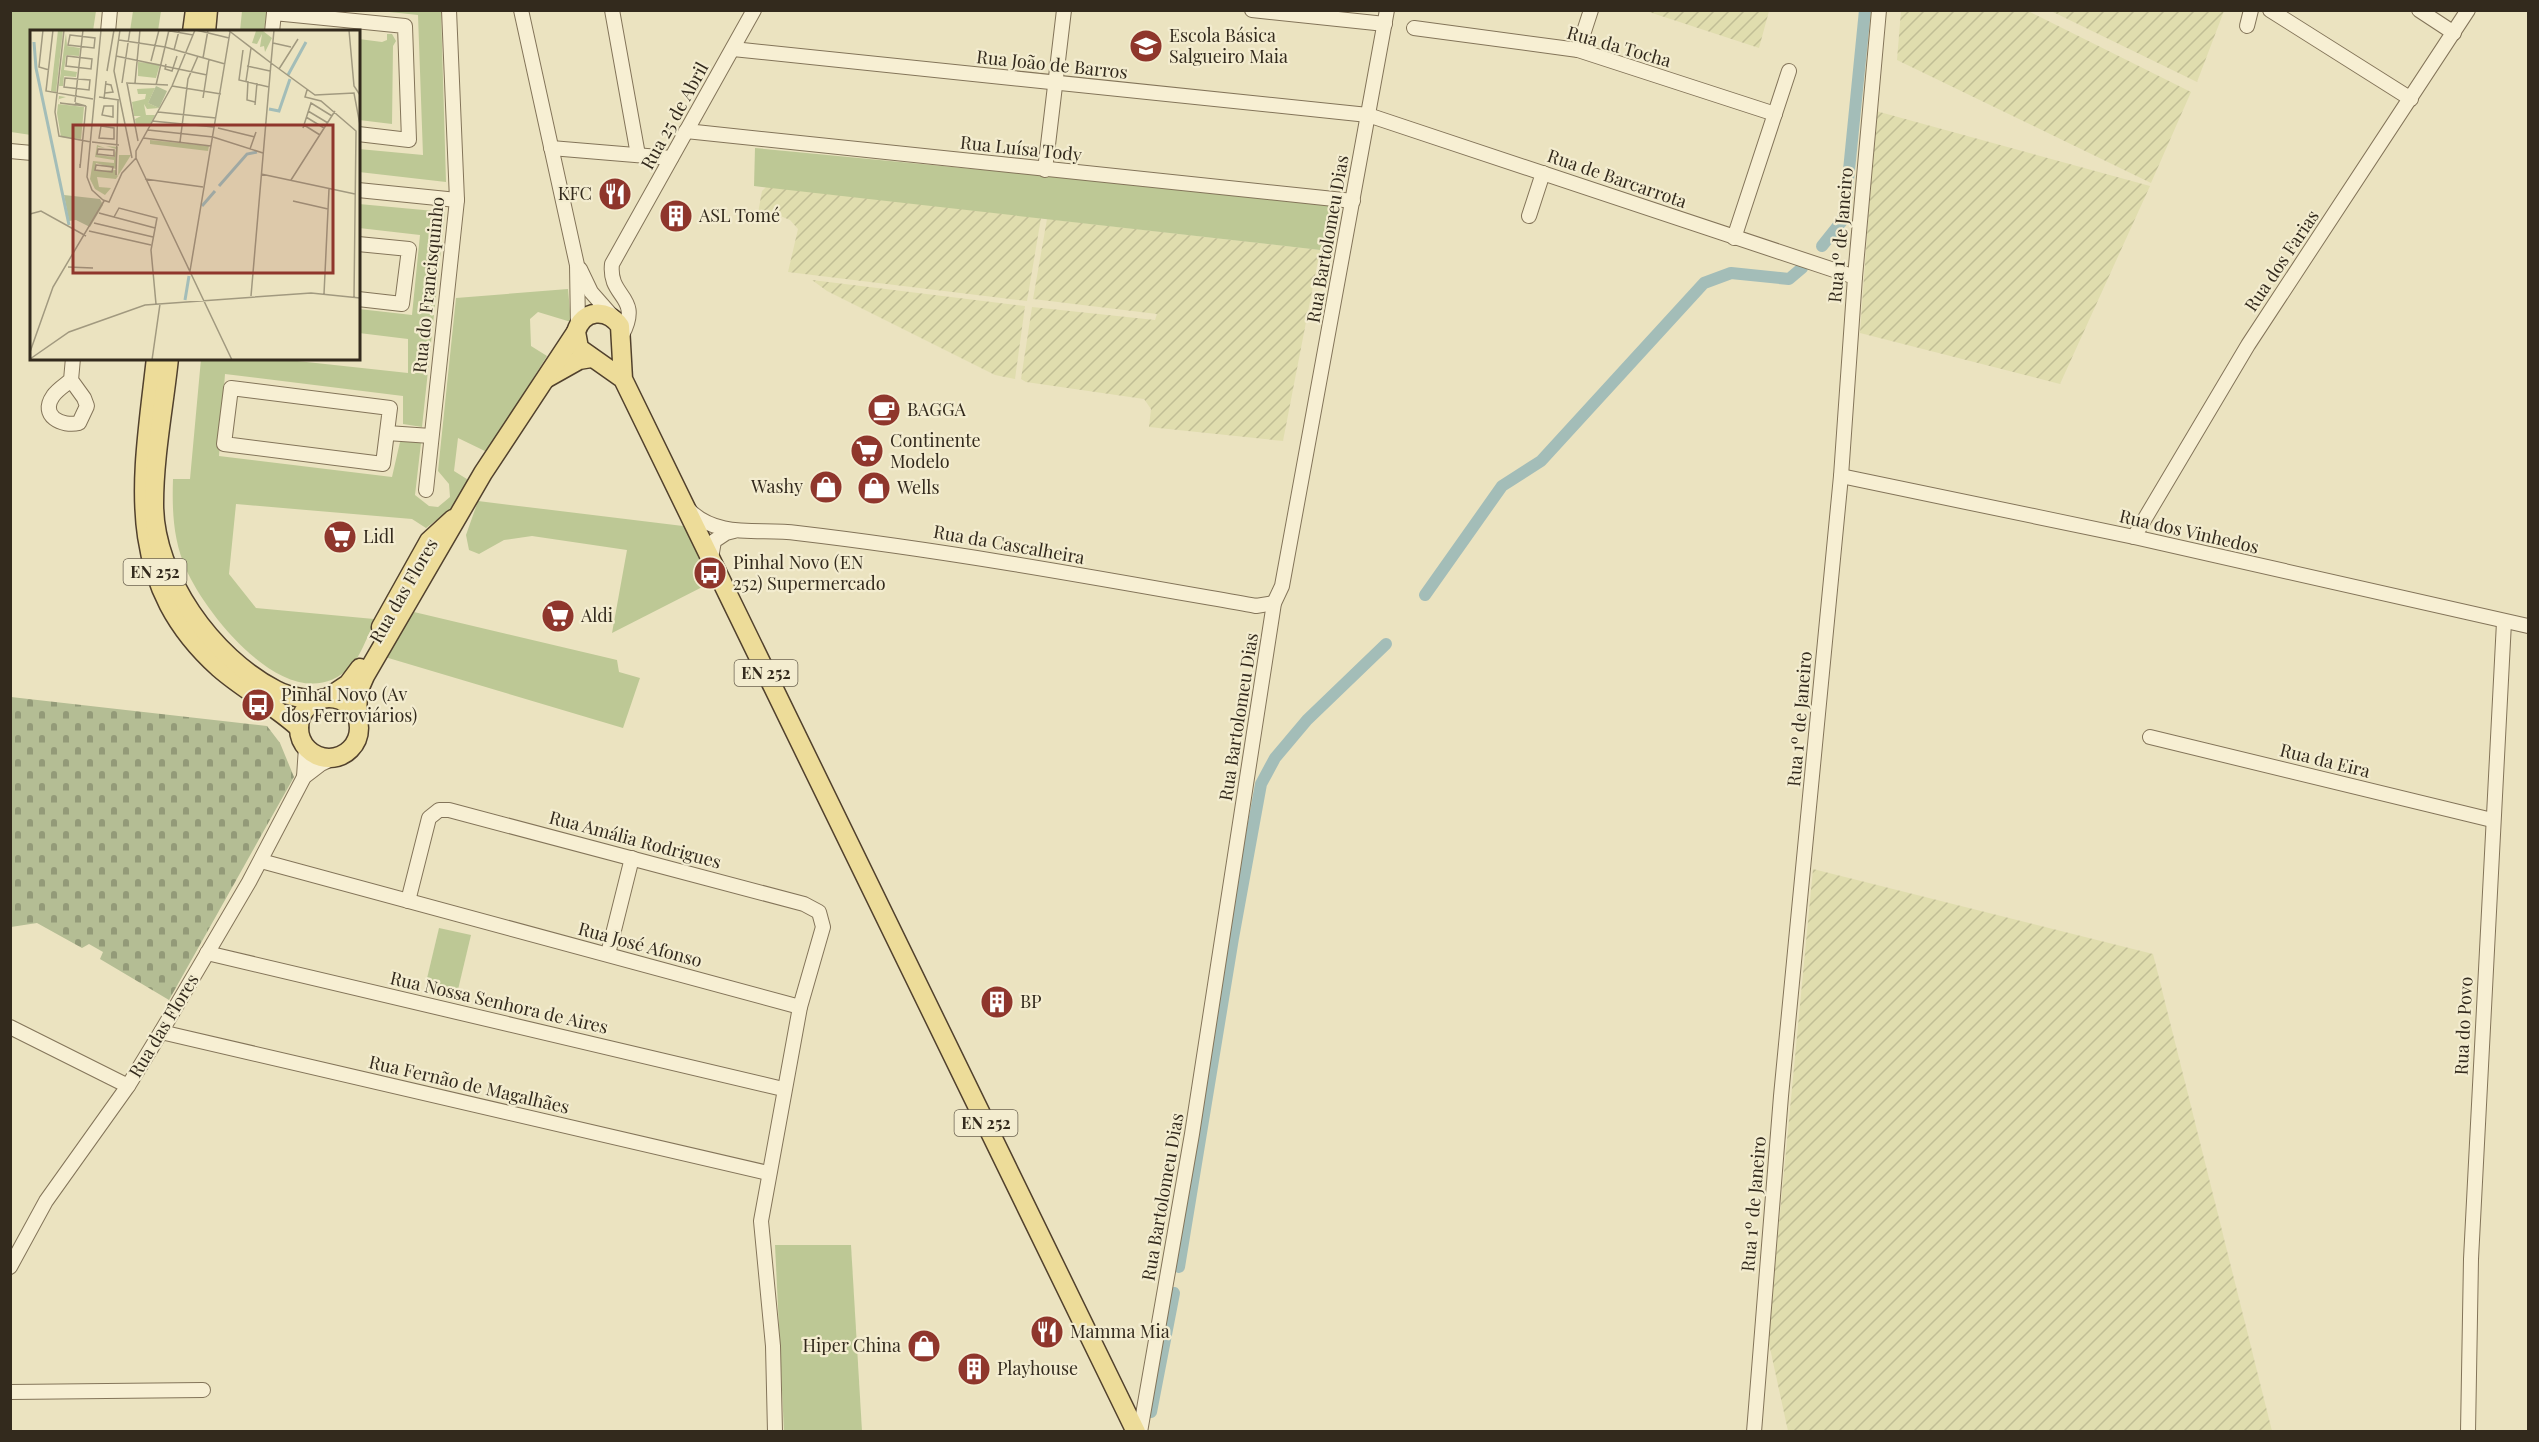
<svg xmlns="http://www.w3.org/2000/svg" width="2539" height="1442" font-family="'Playfair Display',serif">
<style>
.farmland{fill:url(#farmland-furrows)}
.grass{fill:#bdc895}
.cemetery{fill:url(#cemetery-stones)}
.lines{fill:none;stroke-linecap:round;stroke-linejoin:round}
.canal{stroke:#a3bdb8;stroke-width:12}
.minor-casing{stroke:#837459;stroke-width:16}
.major-casing{stroke:#51412d;stroke-width:21}
.minor{stroke:#f7efd3;stroke-width:14}
.major{stroke:#eddc99;stroke-width:18}
.labels{text-anchor:middle;stroke-width:4.5;stroke-linejoin:round;paint-order:stroke}
.shield{fill:#f3eccf;stroke:#6d6452;stroke-width:1.5}
.shield-label{font-size:16px;font-weight:bold;fill:#332a1d}
.poi-label{font-size:18px;fill:#332a1d;stroke:#f3eccf;text-anchor:start}
.street-label{font-size:18px;fill:#332a1d;stroke:#f3eccf}
.inset-river{fill:none;stroke:#a3bdb8;stroke-width:3}
.inset-road{fill:none;stroke:#a1997f;stroke-width:1.5}
.view{fill:#8f362c;fill-opacity:0.15;stroke:#8f362c;stroke-width:3}
.inset-edge{fill:none;stroke:#332a1d;stroke-width:3}
</style>
<defs>
<pattern id="farmland-furrows" width="10" height="10" patternUnits="userSpaceOnUse" patternTransform="scale(1.5)"><rect width="10" height="10" fill="#e0ddae"/><path d="M-1 1l2-2M0 10L10 0M9 11l2-2" fill="none" stroke="#c1be95"/></pattern>
<pattern id="cemetery-stones" width="16" height="16" patternUnits="userSpaceOnUse" patternTransform="scale(1.5)"><rect width="16" height="16" fill="#b4bd94"/><path d="M2 7V4a2 2 0 0 1 4 0v3zM10 15v-3a2 2 0 0 1 4 0v3z" fill="#939a78"/></pattern>
</defs>
<rect width="100%" height="100%" fill="#ebe3c0"/>
<g class="farmland">
<path d="M1646 11H1769L1759 48Z"/>
<path d="M1901 11H2028L2191 92 2151 183 1897 60Z"/>
<path d="M2051 11H2224L2197 82Z"/>
<path d="M1876 111 2150 186 2060 384 1860 333Z"/>
<path d="M767 186 1041 218 1027 301 788 272 798 229 790 220 778 215 758 213 762 191Z"/>
<path d="M1047 219 1320 250 1283 441 1149 427 1151 409 1144 399 1026 382 1021 379 1032 307 1155 320 1157 314 1033 299Z"/>
<path d="M812 280 1025 306 1015 379 995 375 827 291Z"/>
<path d="M1813 869 2153 954 2272 1431H1788L1768 1339Z"/>
</g>
<g class="grass">
<path d="M11 10 96 11 93 31 32 32 31 135 11 132Z"/>
<path d="M133 11H161L158 31H130Z"/>
<path d="M242 11H267L264 31H240Z"/>
<path d="M380 11H441L446 182 359 172V149L423 155 418 15Z"/>
<path d="M387 34H392L396 41 393 46 392 124 359 120V39L382 42 387 40Z"/>
<path d="M755 148 1327 203 1334 205 1320 250 754 186Z"/>
<path d="M359 204 445 212 422 427 403 424V396L225 374 219 456 392 477 400 442 419 439 421 443 415 495 429 506 438 507 450 497 449 484 438 471 456 298 568 289 571 322 538 312 530 319 531 346 547 356 487 452 458 438 454 471 470 481 451 509 426 528 412 519 236 504 229 574 256 608 374 619 373 626C366 638 361 656 351 666 294 726 207 617 186 569 173 540 172 510 173 479H190L201 359H279L408 373V339L359 333V309L412 315 420 235 359 228Z"/>
<path d="M478 501 683 526 716 580 612 633 627 550 532 536 504 540 479 554 469 550 466 535Z"/>
<path d="M414 612 617 660 619 672 640 678 623 728 385 657Z"/>
<path d="M439 928 471 935 456 998 424 991Z"/>
<path d="M775 1245H851L862 1431H784Z"/>
</g>
<path class="cemetery" d="M11 697 267 726 280 743 294 777 169 1000 100 959 103 952 89 944 82 948 37 923 11 927Z"/>
<g class="lines">
<g class="canal">
<path d="M1822 246 1842 221 1845 210 1865 10"/>
<path d="M1425 595 1502 486 1541 461 1704 283 1731 273 1789 279 1802 268"/>
<path d="M1179 1267 1233 938 1261 784 1275 758 1307 720 1386 644"/>
<path d="M1151 1412 1174 1293"/>
</g>
<g class="minor-casing">
<g id="minor">
<path d="M521 10 577 265 578 325"/>
<path d="M612 10 638 155"/>
<path d="M1252 10 1385 24"/>
<path d="M2270 10 2411 99"/>
<path d="M2419 10 2454 33"/>
<path d="M2247 26 2251 10"/>
<path d="M1414 28 1578 50 1775 114"/>
<path d="M108 32 110 10"/>
<path d="M272 32 274 13 405 26 409 140 358 134"/>
<path d="M733 49 1368 115 1855 277"/>
<path d="M1578 50 1591 10"/>
<path d="M686 131 1353 201"/>
<path d="M551 148 671 158"/>
<path d="M10 151 32 153"/>
<path d="M1045 170 1064 10"/>
<path d="M358 190 457 200"/>
<path d="M1529 216 1543 173"/>
<path d="M1734 238 1789 71"/>
<path d="M358 244 409 249 402 304 358 299"/>
<path d="M580 269 591 292 613 317"/>
<path d="M622 335C643 295 608 299 612 264L754 10"/>
<path d="M71 380C65 385 57 390 53 396 39 416 62 427 79 423L87 406 84 398 71 380 73 358"/>
<path d="M231 388 390 408 383 464 224 444Z"/>
<path d="M387 433 431 436"/>
<path d="M1841 476 2134 537 2528 626"/>
<path d="M426 490 457 200 449 10"/>
<path d="M689 510C718 539 759 528 797 533 951 551 1103 579 1256 606L1274 603"/>
<path d="M2134 537 2248 345 2468 10"/>
<path d="M711 558 714 541 726 533 734 531"/>
<path d="M2150 737 2492 820"/>
<path d="M304 777 306 747"/>
<path d="M261 861 800 1007"/>
<path d="M408 901 429 818 439 810H449L804 904 819 912 823 927 800 1007 761 1221 773 1346 775 1432"/>
<path d="M207 953 783 1089"/>
<path d="M608 954 632 858"/>
<path d="M10 1027 128 1086"/>
<path d="M161 1032 768 1173"/>
<path d="M10 1267 46 1201 128 1086 161 1032 249 882 304 777 321 764 336 757"/>
<path d="M10 1392 203 1390"/>
<path d="M1140 1432 1192 1134 1274 603 1282 586 1387 10"/>
<path d="M1754 1432 1781 1096 1841 476 1855 277 1879 10"/>
<path d="M2468 1432 2471 1259 2504 622"/>
</g>
</g>
<g class="major-casing">
<g id="major">
<path d="M192 32 195 10"/>
<path d="M206 32 208 10"/>
<path d="M156 358C143 475 120 579 219 668 244 690 274 705 299 728"/>
<path d="M169 358C164 406 154 456 154 504 154 577 213 658 276 690 288 697 303 698 316 701"/>
<path d="M547 378 579 360 591 358"/>
<path d="M623 379 579 348 576 332C583 309 607 308 620 326L623 379 1136 1432"/>
<path d="M381 627 429 541 453 519"/>
<path d="M327 698 348 684 360 668"/>
<circle cx="329" cy="728" r="30"/>
<path d="M357 717 358 692 365 676 483 473 576 332"/>
</g>
</g>
<use href="#minor" class="minor"/>
<use href="#major" class="major"/>
</g>
<defs>
<g id="school-disc" transform="scale(1.725)"><circle r="9.5" fill="#8f362c" stroke="#f3eccf"/><path d="M0-5L7-2L0 1L-7-2ZM-4 1L0 2.5L4 1V4Q0 6-4 4Z" fill="#fff"/></g>
<g id="restaurant-disc" transform="scale(1.725)"><circle r="9.5" fill="#8f362c" stroke="#f3eccf"/><path d="M-5-6h1v4h1v-4h1v4h1v-4h1v5L-1.5 .5V6h-2V.5L-5-1ZM5-6V6H3V1.5H1.5Q1.5-4 5-6Z" fill="#fff"/></g>
<g id="building-disc" transform="scale(1.725)"><circle r="9.5" fill="#8f362c" stroke="#f3eccf"/><path d="M-4-6H4V6H1V3H-1V6H-4ZM-2.5-4.3h1.7v1.8h-1.7ZM.8-4.3h1.7v1.8H.8ZM-2.5-1h1.7V.8h-1.7ZM.8-1h1.7V.8H.8Z" fill="#fff"/></g>
<g id="cafe-disc" transform="scale(1.725)"><circle r="9.5" fill="#8f362c" stroke="#f3eccf"/><path d="M-5.5-4.5H6V0H3Q3 3.5 0 3.5H-2.5Q-5.5 3.5-5.5 0ZM3-3.2v2h1.7v-2ZM-6 4.5H4V6H-6Z" fill="#fff"/></g>
<g id="supermarket-disc" transform="scale(1.725)"><circle r="9.5" fill="#8f362c" stroke="#f3eccf"/><path d="M-6-5.5h2.5l.6 2H6L4.5 2H-2.5L-4.4-4H-6ZM-1.5 3.2a1.3 1.3 0 1 0 .1 0ZM3 3.2a1.3 1.3 0 1 0 .1 0Z" fill="#fff"/></g>
<g id="shop-disc" transform="scale(1.725)"><circle r="9.5" fill="#8f362c" stroke="#f3eccf"/><path d="M-5-2.5h2.3a2.7 3.5 0 0 1 5.4 0H5L5.5 6h-11ZM-1.5-2.5h3a1.5 2.3 0 0 0-3 0Z" fill="#fff"/></g>
<g id="bus-disc" transform="scale(1.725)"><circle r="9.5" fill="#8f362c" stroke="#f3eccf"/><path d="M-5-6H5V4H4V6H2V4H-2V6H-4V4H-5ZM-3.5-4V0h7V-4ZM-3.5 1.2v1.5H-2V1.2ZM2 1.2v1.5H3.5V1.2Z" fill="#fff"/></g>
</defs>
<g fill-rule="evenodd">
<use href="#school-disc" x="1146" y="46"/>
<use href="#restaurant-disc" x="615" y="194"/>
<use href="#building-disc" x="676" y="216"/>
<use href="#cafe-disc" x="884" y="410"/>
<use href="#supermarket-disc" x="867" y="451"/>
<use href="#shop-disc" x="826" y="487"/>
<use href="#shop-disc" x="874" y="488"/>
<use href="#supermarket-disc" x="340" y="537"/>
<use href="#bus-disc" x="710" y="573"/>
<use href="#supermarket-disc" x="558" y="616"/>
<use href="#bus-disc" x="258" y="705"/>
<use href="#building-disc" x="997" y="1002"/>
<use href="#restaurant-disc" x="1047" y="1332"/>
<use href="#shop-disc" x="924" y="1346"/>
<use href="#building-disc" x="974" y="1369"/>
</g>
<g class="labels">
<g class="shield">
<rect x="123.5" y="559" width="63" height="26" rx="4.5"/>
<rect x="734.5" y="660" width="63" height="26" rx="4.5"/>
<rect x="954.5" y="1110" width="63" height="26" rx="4.5"/>
</g>
<g class="shield-label">
<text x="155" y="578">EN 252</text>
<text x="766" y="679">EN 252</text>
<text x="986" y="1129">EN 252</text>
</g>
<g class="poi-label">
<text x="1169" y="42">Escola Básica<tspan x="1169" dy="21">Salgueiro Maia</tspan></text>
<text x="592" y="200" text-anchor="end">KFC</text>
<text x="699" y="222">ASL Tomé</text>
<text x="907" y="416">BAGGA</text>
<text x="890" y="447">Continente<tspan x="890" dy="21">Modelo</tspan></text>
<text x="803" y="493" text-anchor="end">Washy</text>
<text x="897" y="494">Wells</text>
<text x="363" y="543">Lidl</text>
<text x="733" y="569">Pinhal Novo (EN<tspan x="733" dy="21">252) Supermercado</tspan></text>
<text x="581" y="622">Aldi</text>
<text x="281" y="701">Pinhal Novo (Av<tspan x="281" dy="21">dos Ferroviários)</tspan></text>
<text x="1020" y="1008">BP</text>
<text x="1070" y="1338">Mamma Mia</text>
<text x="901" y="1352" text-anchor="end">Hiper China</text>
<text x="997" y="1375">Playhouse</text>
</g>
<g class="street-label">
<text transform="translate(1619 47) rotate(16)" y="6">Rua da Tocha</text>
<text transform="translate(1052 65) rotate(6)" y="6">Rua João de Barros</text>
<text transform="translate(675 116) rotate(-61)" y="6">Rua 25 de Abril</text>
<text transform="translate(1021 149) rotate(6)" y="6">Rua Luísa Tody</text>
<text transform="translate(1617 179) rotate(19)" y="6">Rua de Barcarrota</text>
<text transform="translate(1841 235) rotate(-85)" y="6">Rua 1º de Janeiro</text>
<text transform="translate(1328 239) rotate(-80)" y="6">Rua Bartolomeu Dias</text>
<text transform="translate(2282 261) rotate(-56)" y="6">Rua dos Farias</text>
<text transform="translate(429 285) rotate(-84)" y="6">Rua do Francisquinho</text>
<text transform="translate(2189 532) rotate(13)" y="6">Rua dos Vinhedos</text>
<text transform="translate(1009 545) rotate(10)" y="6">Rua da Cascalheira</text>
<text transform="translate(404 591) rotate(-60)" y="6">Rua das Flores</text>
<text transform="translate(1239 717) rotate(-81)" y="6">Rua Bartolomeu Dias</text>
<text transform="translate(1800 719) rotate(-85)" y="6">Rua 1º de Janeiro</text>
<text transform="translate(2325 761) rotate(14)" y="6">Rua da Eira</text>
<text transform="translate(635 840) rotate(15)" y="6">Rua Amália Rodrigues</text>
<text transform="translate(640 945) rotate(15)" y="6">Rua José Afonso</text>
<text transform="translate(499 1003) rotate(13)" y="6">Rua Nossa Senhora de Aires</text>
<text transform="translate(164 1026) rotate(-59)" y="6">Rua das Flores</text>
<text transform="translate(2464 1026) rotate(-87)" y="6">Rua do Povo</text>
<text transform="translate(469 1085) rotate(13)" y="6">Rua Fernão de Magalhães</text>
<text transform="translate(1163 1197) rotate(-80)" y="6">Rua Bartolomeu Dias</text>
<text transform="translate(1754 1204) rotate(-85)" y="6">Rua 1º de Janeiro</text>
</g>
</g>
<g transform="translate(30 30)">
<rect width="330" height="330" fill="#ebe3c0"/>
<path d="M28 0H33L26 62 21 61ZM36 3 37 16 50 18 49 26 36 25 34 40 47 42 46 47 34 46 33 56H29ZM125 58 118 73 129 78 117 79 114 74 116 85H125L120 95 106 96 105 89 111 86H104L102 72 115 69 116 64H108L107 59ZM29 66 36 67 29 69 28 74 54 77 51 109 31 107 27 83ZM120 110 179 116 178 121 120 114ZM67 115 75 118 68 117 67 125 84 127 86 119 76 116 88 117 86 139 66 133 65 141 86 140 88 147 89 125H101L86 149 67 147 69 157 81 158 75 165 65 159 60 149 63 131 84 133V130L65 127Z" fill="#bdc895"/>
<path d="M226 1H233L242 8 235 22 234 16 230 17 232 4 227 14 222 13Z" fill="#bdc895"/>
<path d="M126 56 137 61 129 78 118 73ZM34 165 70 169 73 175 60 197 46 190 39 191Z" fill="#b4bd94"/>
<path d="M108 32 130 34 126 48 108 46Z" fill="#bdc895"/>
<path class="inset-river" d="M4 12 6 38 39 195M258 45 276 12M239 79 249 81 260 49M189 156 217 124 227 122M172 176 185 161M155 270 159 246"/>
<path class="inset-road" d="M13 0 9 37 19 40M23 0 16 61 63 69M34 0 25 82 29 106 61 112M71 0 57 147 62 160 73 170M90 0 84 41 102 128M135 0 163 5M166 0 199 8M198 0 241 33 221 266M244 0 241 33 285 65 324 63 330 95M319 0 324 56 330 65M40 5 65 8 64 18 38 15ZM89 10 135 17 195 34M243 13 261 17M144 20 149 1M213 20 209 50 239 57M37 26 62 29 61 39 36 36ZM86 26 177 45M173 28 178 0M121 31 129 0M136 34 135 39 142 41 147 26M217 36 240 41M249 39 268 9M77 41 84 0M35 48 60 50 59 60 34 57ZM216 51 221 18M218 51 217 70 225 72M92 53 100 0M96 53 138 55M97 53 108 111M105 53 110 0M126 55 139 0M142 56 165 0M142 56 191 64M277 60 275 67 291 71 326 101 324 268M75 63 83 62 81 55 76 54M69 67 89 70M173 68 179 29M74 69 76 51M45 72 53 0M45 75 30 73 56 76 45 73M225 75 227 53M74 76H83V87L72 85ZM278 81 298 93M128 82 186 88M276 87 294 98M122 91 184 97M274 95 290 105M71 96 84 98V109L69 108ZM188 98 225 107M273 98 281 73 302 86M118 100 183 107 233 123M113 108 181 116M62 112 89 115M150 112 158 49 168 26M68 119 84 120V126L67 124ZM220 119 226 102M106 129V121L142 56M50 134V138L56 76M66 135 83 137 82 142 65 140ZM231 144 325 164M86 145 88 70M115 149 173 157M261 150 305 81M73 170 79 172 92 143 106 128 202 330M263 171 298 179M69 183 125 198M0 184 11 181 56 206M84 187 89 178 127 188 121 220 126 274M64 193 123 207M59 201 121 215M38 237 63 238M160 241 200 2M294 264 299 159M0 322 23 257 74 171M0 329 39 302 115 275 281 263 330 268M122 330 130 274"/>
<path class="view" d="M43 95H303V243H43Z"/>
<rect width="330" height="330" class="inset-edge"/>
</g>
<rect width="2539" height="1442" fill="none" stroke="#332a1d" stroke-width="24"/>
</svg>
